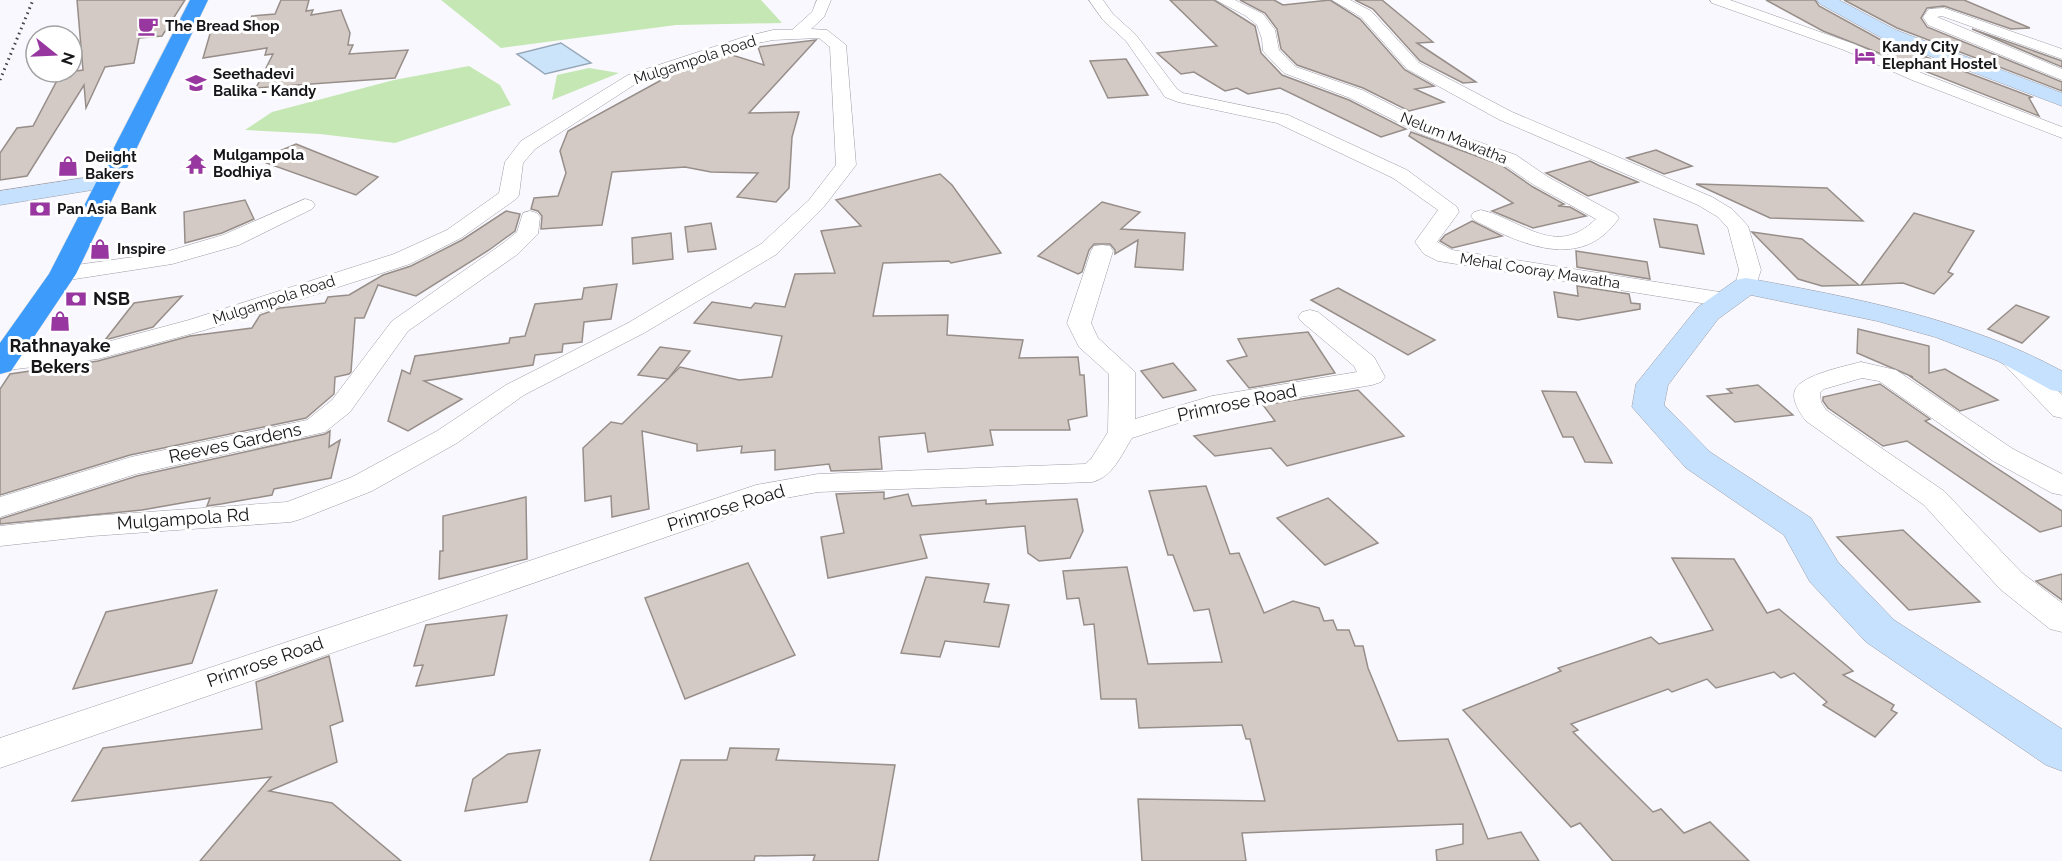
<svg xmlns="http://www.w3.org/2000/svg" width="2062" height="861" font-family="Raleway,sans-serif">
<style>
.green{fill:#c4e7b4}
.water{fill:#cbe4fa;stroke:#95a6b7;stroke-width:1.5}
.building{fill:#d4cac5;stroke:#978e89;stroke-width:1.5}
.lines{fill:none;stroke-linecap:round;stroke-linejoin:round}
.street-casing{stroke:#9d9ca5;stroke-width:1}
.secondary-casing{stroke:#9d9ca5;stroke-width:1}
.highway-casing{stroke:#d5d5d6;stroke-width:1}
.street{fill:#fff;fill-rule:evenodd}
.secondary{fill:#c5e1fe;fill-rule:evenodd}
.highway{fill:#3d9cfb;fill-rule:evenodd}
.rail{stroke:#424246;stroke-width:3;stroke-dasharray:1.5 4;stroke-linecap:butt}
.labels{text-anchor:middle;stroke-width:6;stroke-linejoin:round;paint-order:stroke}
.far-poi-label{font-size:15px;font-weight:bold;fill:#17171a;stroke:#fff;text-anchor:start}
.far-street-label{font-size:15px;fill:#17171a;stroke:#fff}
.poi-label{font-size:18px;font-weight:bold;fill:#17171a;stroke:#fff;text-anchor:start}
.street-label{font-size:18px;fill:#17171a;stroke:#fff}
</style>
<rect width="100%" height="100%" fill="#f9f8fe"/>
<g class="green">
<path d="M441 0H761L782 23 676 25 501 48Z"/>
<path d="M469 66 500 85 511 105 395 143 320 134 245 130 272 112 394 80Z"/>
<path d="M589 68 619 73 552 100 557 75Z"/>
</g>
<path class="water" d="M561 43 591 63 545 74 517 54Z"/>
<g class="building">
<path d="M77 0H185L162 36 139 38 134 63 105 67 86 108 84 85 27 176 0 180V153L17 128 33 126 61 73 83 70Z"/>
<path d="M281 0H309L306 11 313 10 311 15 341 10 350 33 348 45H353L349 54 408 50 395 78 256 88 273 54 265 55 267 48 203 58 212 27 248 23 252 16 275 14Z"/>
<path d="M1170 0H1214L1255 26 1261 53 1282 75 1349 100 1406 129 1381 137 1280 88 1248 94 1237 88 1225 91 1194 72 1181 74 1157 53 1217 46Z"/>
<path d="M1240 0H1274L1283 5 1330 0 1360 19 1405 70 1434 86 1415 89 1444 102 1409 111 1363 88 1297 65 1281 49 1277 29 1265 13Z"/>
<path d="M1355 0H1382L1433 42 1417 43 1476 82 1463 83 1420 61 1373 9Z"/>
<path d="M1766 0H1815L1819 6 1881 40 2032 97 2029 98 2039 116 1823 31Z"/>
<path d="M1844 0H1964L2030 28 2011 29 1944 6 1927 8 1921 18 1927 27 2062 82V91L1897 28Z"/>
<path d="M1972 29 2062 61V67Z"/>
<path d="M816 40 749 113 799 112 792 137 789 188 776 202 737 197 758 173 711 172 685 167 612 172 602 225 541 229 542 216 538 211 531 209 534 198 558 196 566 173 560 151 568 131 676 72 729 54 764 65 758 47Z"/>
<path d="M1126 59 1148 95 1108 98 1090 61Z"/>
<path d="M1411 132 1501 165 1533 187 1564 204 1558 206 1570 207 1586 216 1533 228 1492 211 1513 203 1409 136Z"/>
<path d="M296 144 378 177 356 195 258 160Z"/>
<path d="M1656 150 1692 166 1664 174 1627 158Z"/>
<path d="M1590 161 1600 166 1638 182 1588 196 1546 173Z"/>
<path d="M940 174 952 185 1001 253 951 263 949 261 883 263 873 316 948 315 947 335 1023 340 1019 358 1078 357 1080 375H1084L1087 416 1068 420 1070 430H990L993 445 928 452 925 433 879 437 882 469 831 471 829 464 775 470V450L741 453 742 446 697 451V444L642 431 649 509 612 517 611 496 585 501 583 448 611 422 622 424 680 367 739 380 772 377 782 336 694 323 712 302 751 308 755 303 785 307 795 274 835 273 821 231 861 226 836 200Z"/>
<path d="M1696 184 1827 188 1863 221 1770 218Z"/>
<path d="M245 200 254 219 222 233 185 243 184 212Z"/>
<path d="M1102 202 1140 212 1121 229 1185 233 1183 270 1135 267 1138 240 1115 254V250L1110 244H1094L1089 250 1082 272 1078 274 1038 256Z"/>
<path d="M506 211 520 214 515 231 489 250 416 296 378 285 364 318H355L351 372 349 374 335 377 334 394 306 418 130 455 0 495V389L10 374 98 361 190 336 252 328 260 315 280 308 325 303 328 297 349 295 383 275 411 266 462 240Z"/>
<path d="M1914 213 1974 231 1948 272 1953 274 1934 294 1903 283 1861 285Z"/>
<path d="M1654 219 1697 225 1704 254 1660 247Z"/>
<path d="M1472 221 1502 236 1452 248 1440 241 1445 235Z"/>
<path d="M711 223 716 249 688 252 685 227Z"/>
<path d="M1752 232 1802 239 1859 285 1822 286 1798 279Z"/>
<path d="M671 233 673 259 633 264 632 238Z"/>
<path d="M1576 251 1647 262 1650 279 1577 267Z"/>
<path d="M617 284 611 319 584 322 582 342 563 344 562 352 535 355 533 365 424 381 462 399 408 431 388 421 402 370 410 374 415 356 509 343 510 338 525 336 535 304 582 299 584 288Z"/>
<path d="M1577 286 1629 294 1631 303 1640 304V309L1578 320 1558 317 1554 292 1578 296Z"/>
<path d="M1338 288 1435 340 1408 355 1311 300Z"/>
<path d="M182 296 153 327 105 340 134 303Z"/>
<path d="M2016 305 2049 317 2022 343 1988 329Z"/>
<path d="M1858 329 1929 346V373L1945 369 1998 400 1960 411 1911 377H1913L1857 353Z"/>
<path d="M1308 332 1335 373 1249 388 1227 361 1247 356 1238 339Z"/>
<path d="M660 347 690 351 668 379 638 375Z"/>
<path d="M1173 363 1196 390 1163 398 1141 371Z"/>
<path d="M1880 384 1930 419 1925 421 2062 511V526L2040 532 1907 441 1883 446 1828 408 1823 401V397Z"/>
<path d="M1758 385 1793 415 1735 422 1707 396 1732 393 1727 389Z"/>
<path d="M1358 390 1404 436 1287 466 1271 448 1215 456 1194 436 1275 421 1263 405Z"/>
<path d="M1542 391 1576 392 1612 463 1585 462 1573 437H1563Z"/>
<path d="M330 431 329 447 340 440 331 478 274 489 272 495 221 504 207 506 210 498 142 510 0 524V519L137 476 325 434Z"/>
<path d="M1206 486 1230 554 1239 553 1264 613 1293 601 1319 608 1324 621 1333 620 1337 630H1349L1355 646H1363L1368 668 1398 741 1448 739 1488 839 1521 832 1539 861H1437L1436 850 1463 844V824L1242 833 1246 861H1142L1138 799 1265 801 1250 739H1246L1242 725 1139 728 1136 699H1101L1094 624 1084 625 1079 598 1067 599 1063 571 1127 567 1148 664 1222 662 1209 609 1194 611 1173 555H1168L1149 491Z"/>
<path d="M884 492V499L908 494 912 506 986 500V504L1077 499 1083 531 1070 558 1039 561 1028 553 1025 526 920 535 927 558 828 578 821 537 844 533 836 494Z"/>
<path d="M526 497 527 559 439 579 440 551H443V516Z"/>
<path d="M1328 498 1378 543 1325 565 1277 518Z"/>
<path d="M1903 530 1980 602 1909 610 1837 537Z"/>
<path d="M1672 558 1734 559 1767 613 1779 609 1853 671 1843 675 1894 705 1891 710 1897 713 1875 737 1823 705 1827 702 1794 673 1781 678 1774 672 1716 688 1707 679 1672 692 1668 689 1571 724 1578 730 1573 732 1653 812 1661 809 1684 833 1710 822 1749 861H1613L1580 823 1571 827 1463 710 1561 671 1558 668 1651 637 1659 644 1713 630Z"/>
<path d="M748 563 795 655 685 699 645 598Z"/>
<path d="M2062 574V600L2036 581Z"/>
<path d="M926 577 989 584 984 602 1009 605 999 647 945 641 940 657 901 653Z"/>
<path d="M217 590 192 663 73 689 106 612Z"/>
<path d="M507 615 494 675 416 686 423 665 414 666 426 625Z"/>
<path d="M329 656 343 721 330 726 337 762 269 791 332 803 401 861H200L271 777 72 801 103 748 262 729 256 682Z"/>
<path d="M730 748 779 749 776 760 895 765 878 861H813L815 855 755 856 754 861H650L681 760H727Z"/>
<path d="M540 750 527 802 465 811 473 779 508 754Z"/>
</g>
<g class="lines">
<g class="street-casing">
<g id="street">
<path d="M817 0H831L824 17 811 29 827 30 846 45 856 165 823 208 777 254 644 333 524 395 457 443 372 491 301 519 291 522 92 536 0 546V526L92 516 287 502 352 477 437 431 506 385 628 323 761 244 809 200 836 165 830 47 819 38 773 40 753 44 640 81 535 149 523 163 519 195 516 199 461 238 410 264 205 330 98 359 0 371V357L88 347 189 320 394 254 447 230 499 193 505 162 521 141 628 75 744 37 773 30H792L812 12Z"/>
<path d="M1089 0H1103L1113 14 1136 35 1177 89 1183 93 1288 115 1407 170 1457 207 1459 212 1437 242 1452 250 1726 293 1734 295 1738 300 1734 305 1726 307 1438 261 1424 254 1415 242 1438 210 1393 178 1277 123 1178 102 1165 97 1126 41 1103 20Z"/>
<path d="M1216 0H1235L1263 14 1275 30 1279 50 1296 67 1362 90 1433 126 1516 155 1548 177 1616 214 1619 218C1581 273 1521 244 1474 220L1471 216 1474 212 1481 210C1523 220 1555 259 1596 219L1534 185 1502 163 1421 134 1350 98 1284 73 1263 51 1262 39 1257 25 1246 16Z"/>
<path d="M1332 0H1350L1371 11 1419 63 1512 112 1712 197 1732 209 1748 226 1761 270 1754 291 1746 293 1738 291 1735 286 1739 270 1728 228 1718 217 1698 205 1500 120 1407 69 1361 17Z"/>
<path d="M1710 0H1730L1854 44 1924 74 2062 127V138L1912 80 1844 50 1712 3Z"/>
<path d="M1944 8 2062 49V59L1942 16 1937 17 2062 69V80L1928 25 1923 17 1929 9Z"/>
<path d="M305 199 312 201 315 205 312 209 239 245 172 264 62 281 54 279 51 274 54 269 62 267 162 253 223 235Z"/>
<path d="M530 211 537 213 540 217 538 234 518 254 408 331 350 412 325 432 136 474 0 517V497L131 457 307 420 332 400 392 321 502 244 517 232 523 213Z"/>
<path d="M1102 245 1110 246 1113 251 1091 323 1098 338 1135 372V419L1212 396 1357 372 1354 366 1302 322 1298 317 1302 312 1310 310 1318 312 1374 357 1385 377 1381 382 1372 385 1216 411 1132 438C1121 455 1113 477 1092 482L818 492 770 501 0 768V738L756 485 818 474 1085 464 1091 459 1108 432 1109 374 1079 347 1067 323 1091 251 1094 246Z"/>
<path d="M2009 348 2018 350 2062 395V418L2053 416 2000 360 1997 355 2000 350Z"/>
<path d="M1861 362 1896 370 2013 449 2062 474V495L2052 493 1993 461 1879 381 1862 378 1824 389 1820 393 1821 402 1826 410 1944 491 2022 573 2062 603V632L2050 629 2000 589 1924 505 1806 421C1800 413 1791 400 1795 390 1801 375 1846 366 1861 362Z"/>
</g>
</g>
<g class="secondary-casing">
<g id="secondary">
<path d="M1817 0H1839L1896 30 2062 93V106L1882 38 1820 4Z"/>
<path d="M109 174 117 176 121 181 117 186 0 205V191Z"/>
<path d="M1746 278C1855 298 1964 318 2062 371V392L2051 390 1998 361 1935 337 1877 321 1751 295 1718 319 1668 385 1664 405 1710 452 1811 518 1838 562 1894 620 2062 729V771L2046 765 1866 642 1810 582 1784 535 1686 468 1632 407 1636 384 1698 307 1736 280Z"/>
</g>
</g>
<g class="highway-casing">
<path id="highway" d="M190 0H208L76 274 11 371 0 374V343L49 274Z"/>
</g>
<use href="#street" class="street"/>
<use href="#secondary" class="secondary"/>
<use href="#highway" class="highway"/>
<path class="rail" d="M0 80 33 0"/>
</g>
<defs>
<g id="cafe-bare" transform="scale(1.62)"><path d="M-5.5-4.5H6V0H3Q3 3.5 0 3.5H-2.5Q-5.5 3.5-5.5 0ZM3-3.2v2h1.7v-2ZM-6 4.5H4V6H-6Z" fill="#98379f" stroke="#fff" stroke-width="2.5" paint-order="stroke"/></g>
<g id="hotel-bare" transform="scale(1.62)"><path d="M-6-4.5h1.5V1H6V5H4.5V3h-9V5H-6ZM-4 0a1.8 1.8 0 1 1 3.6 0ZM.5 0V-2.5h3Q6-2.5 6 0Z" fill="#98379f" stroke="#fff" stroke-width="2.5" paint-order="stroke"/></g>
<g id="school-bare" transform="scale(1.62)"><path d="M0-5L7-2L0 1L-7-2ZM-4 1L0 2.5L4 1V4Q0 6-4 4Z" fill="#98379f" stroke="#fff" stroke-width="2.5" paint-order="stroke"/></g>
<g id="temple-bare" transform="scale(1.62)"><path d="M0-6L5-2H3V0L6.5 2.5H4V6H1.5V3h-3V6H-4V2.5H-6.5L-3 0V-2H-5Z" fill="#98379f" stroke="#fff" stroke-width="2.5" paint-order="stroke"/></g>
<g id="shop-bare" transform="scale(1.62)"><path d="M-5-2.5h2.3a2.7 3.5 0 0 1 5.4 0H5L5.5 6h-11ZM-1.5-2.5h3a1.5 2.3 0 0 0-3 0Z" fill="#98379f" stroke="#fff" stroke-width="2.5" paint-order="stroke"/></g>
<g id="bank-bare" transform="scale(1.62)"><path d="M-6-4H6V4H-6ZM0-2.3a2.3 2.3 0 1 0 0 4.6a2.3 2.3 0 1 0 0-4.6Z" fill="#98379f" stroke="#fff" stroke-width="2.5" paint-order="stroke"/></g>
</defs>
<g fill-rule="evenodd">
<use href="#cafe-bare" x="148" y="26"/>
<use href="#hotel-bare" x="1865" y="56"/>
<use href="#school-bare" x="196" y="83"/>
<use href="#temple-bare" x="196" y="164"/>
<use href="#shop-bare" x="68" y="166"/>
<use href="#bank-bare" x="40" y="209"/>
<use href="#shop-bare" x="100" y="249"/>
<use href="#bank-bare" x="76" y="299"/>
<use href="#shop-bare" x="60" y="321"/>
</g>
<g class="labels">
<g class="far-poi-label">
<text x="165" y="31">The Bread Shop</text>
<text x="1882" y="52">Kandy City<tspan x="1882" dy="17">Elephant Hostel</tspan></text>
<text x="213" y="79">Seethadevi<tspan x="213" dy="17">Balika - Kandy</tspan></text>
<text x="213" y="160">Mulgampola<tspan x="213" dy="17">Bodhiya</tspan></text>
<text x="85" y="162">Deiight<tspan x="85" dy="17">Bakers</tspan></text>
<text x="57" y="214">Pan Asia Bank</text>
<text x="117" y="254">Inspire</text>
</g>
<g class="far-street-label">
<text transform="translate(695 60) rotate(-18)" y="5">Mulgampola Road</text>
<text transform="translate(1454 138) rotate(22)" y="5">Nelum Mawatha</text>
<text transform="translate(1540 271) rotate(9)" y="5">Mehal Cooray Mawatha</text>
<text transform="translate(274 300) rotate(-18)" y="5">Mulgampola Road</text>
</g>
<g class="poi-label">
<text x="93" y="305">NSB</text>
<text x="60" y="352" text-anchor="middle">Rathnayake<tspan x="60" dy="21">Bekers</tspan></text>
</g>
<g class="street-label">
<text transform="translate(1237 403) rotate(-12)" y="6">Primrose Road</text>
<text transform="translate(235 443) rotate(-12)" y="6">Reeves Gardens</text>
<text transform="translate(726 508) rotate(-17)" y="6">Primrose Road</text>
<text transform="translate(183 519) rotate(-4)" y="6">Mulgampola Rd</text>
<text transform="translate(265 662) rotate(-19)" y="6">Primrose Road</text>
</g>
</g>
<g transform="translate(54 54) rotate(108)"><circle r="28" fill="#ffffff" stroke="#a2a2a3" stroke-width="1.5"/>
<path d="M0-4.5L10 22L0 15L-10 22Z" fill="#98379f"/>
<text y="-9" font-size="16" font-weight="bold" text-anchor="middle" fill="#17171a">N</text>
</g>
</svg>
